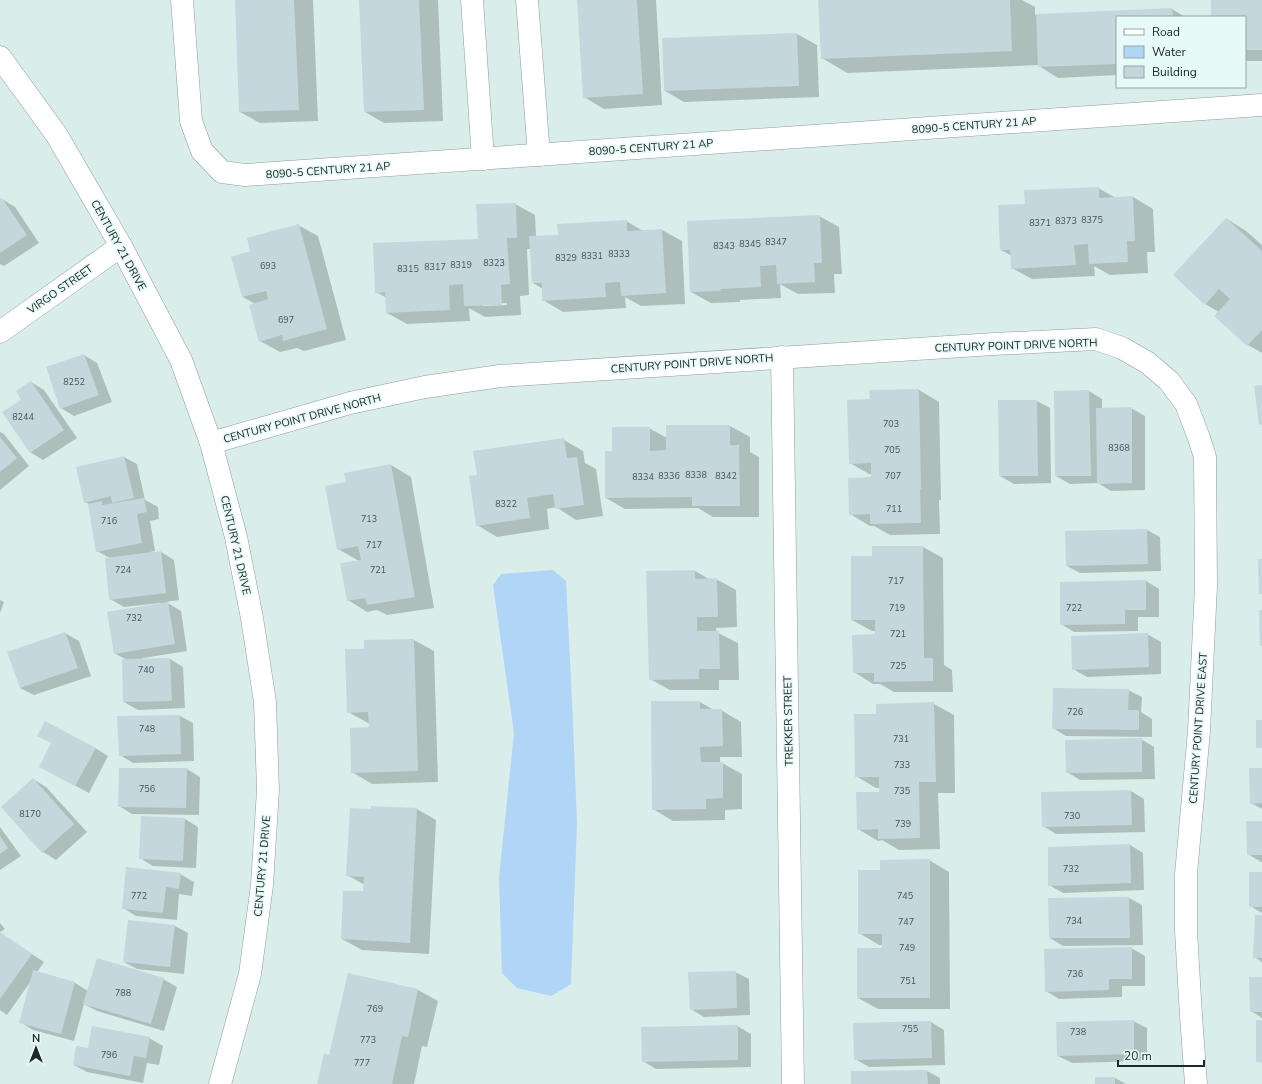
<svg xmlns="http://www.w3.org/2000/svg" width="1262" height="1084" font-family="'Nunito Sans',sans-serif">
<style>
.water{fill:#b1d5f6}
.shadow{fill:#0003;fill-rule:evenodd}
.building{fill:#c4d7dc}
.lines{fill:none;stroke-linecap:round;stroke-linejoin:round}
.minor-casing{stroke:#8a9d9a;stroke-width:23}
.minor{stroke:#fff;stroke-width:22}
.labels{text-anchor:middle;stroke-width:3.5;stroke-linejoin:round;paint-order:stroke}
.number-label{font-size:9px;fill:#495354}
.street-label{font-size:11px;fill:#202726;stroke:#e6fbf8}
</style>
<rect width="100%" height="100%" fill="#d9eeea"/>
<path class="water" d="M553 570 566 581 572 700 577 823 571 984 551 996 517 988 502 973 499 877 514 733 493 585 501 574Z"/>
<g class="shadow">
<path d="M236 0H313L318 121 260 123 240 112Z"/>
<path d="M360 0H438L443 121 384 123 365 112Z"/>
<path d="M578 0H656L662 105 604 109 584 97Z"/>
<path d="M825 0H1022L1035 7V15L1172 9 1185 17H1117V75L1058 78 1039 66V65L847 73 822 58Z"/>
<path d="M1212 0H1262V61H1245V17H1212Z"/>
<path d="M797 34 817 45 819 97 684 102 665 91Z"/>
<path d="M1098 188 1116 198 1133 197 1153 209 1155 252H1147L1148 273 1110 275 1094 266 1095 276 1032 279 1012 268V256L1001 250 1026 205Z"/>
<path d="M2 199 15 207 39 243 4 266 0 264V200Z"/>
<path d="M515 204 535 215 536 237 559 236 626 221 643 231 662 230 682 241 685 304 641 306 625 297 626 308 563 312 543 300V289L533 283 531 249H527L529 295 520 296 521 315 485 317 469 308 470 321 407 324 387 313V298L376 292 479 240ZM507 303V305L483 306V304Z"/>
<path d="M819 216 839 227 842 274H834L835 293 798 294 780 284 781 298 740 300V302L711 303 691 292Z"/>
<path d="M1227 219 1246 231 1262 245V353L1248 345 1219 312 1205 304Z"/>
<path d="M298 225 318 236 346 340 304 351 297 348 280 352 260 341 255 304 243 297 232 257 252 252Z"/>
<path d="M84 355 97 363 112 402 74 416 61 408Z"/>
<path d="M31 382 44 390 77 438 43 460 30 452 23 400Z"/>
<path d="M919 390 939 402 941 500H939L940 534 890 535 874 526H870L850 514 872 478V474H869L850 463 871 400 870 391Z"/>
<path d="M1089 391 1102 399V409L1131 408 1145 416V490L1111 491 1098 483 1070 484 1056 476Z"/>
<path d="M1037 401 1050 408 1051 483 1014 484 1000 476Z"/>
<path d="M667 426H730L750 437V452L759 457V517H713L698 508 625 509 606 498 613 452 649 428 667 438Z"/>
<path d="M0 432 4 434 29 466 0 490Z"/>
<path d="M564 440 583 451 585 463 596 469 603 516 576 520 556 507 547 509 549 529 497 537 477 525 478 476Z"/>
<path d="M124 457 137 464 145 500 158 507 159 519 150 521 155 551 150 552V553L161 552 174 560 179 600 166 602 181 611 187 651 143 658V660L170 659 183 667 185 708 138 710 124 702 127 660 114 653 160 605V603L124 607 110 599V558L97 551 89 504 85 502Z"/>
<path d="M391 465 411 477 434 608 387 615 377 610 367 612 348 600 359 561 338 549 347 483Z"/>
<path d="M1147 530 1160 537 1161 571 1080 573 1067 566Z"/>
<path d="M923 547 943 558 944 665 952 670 953 692H894L880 684H873L854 672 876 635V631H872L852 620 873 557Z"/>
<path d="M695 571 709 579H716L736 590 737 627 716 628V632L738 643 739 680H719V690H670L650 679Z"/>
<path d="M1146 581 1159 589V617H1138V631L1074 632 1061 624Z"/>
<path d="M0 600 4 602 0 613Z"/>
<path d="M65 633 79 641 91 676 34 695 20 688Z"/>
<path d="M1147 634 1161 642V674L1087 677 1073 669Z"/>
<path d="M414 640 434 651 438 782 372 784 352 772 370 728V724L348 712 365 650V641Z"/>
<path d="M1128 690 1142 697 1141 712 1152 719V737L1066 736 1053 728Z"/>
<path d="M700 702 714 710H721L741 722 742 757H720V763H722L742 774V809L725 810V820L673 821 653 809Z"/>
<path d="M934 704 954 715 955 793H938L940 849 899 850 882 840 878 841 858 829 880 793V788H876L856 776 877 715Z"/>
<path d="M180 716 193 723 194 761 133 763 120 755 118 717Z"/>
<path d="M1141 739 1154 747 1155 779 1080 780 1067 772Z"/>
<path d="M95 748 108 756 89 793 53 774Z"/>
<path d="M187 769 200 777 199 815 132 814 119 806Z"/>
<path d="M1262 769V809L1251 803Z"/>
<path d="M33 779 46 787 87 832 56 860 43 852Z"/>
<path d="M1131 791 1144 799 1145 832 1056 834 1043 826Z"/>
<path d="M417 809 436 820 429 954 362 950 342 939 364 893 365 885 347 875 372 810Z"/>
<path d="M185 819 198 827 196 868 153 866 140 858Z"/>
<path d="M1262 822V862H1261L1248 854Z"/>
<path d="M0 827 21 856 0 870Z"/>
<path d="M1130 845 1143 853 1144 890 1063 893 1049 885V848Z"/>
<path d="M929 860 949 872 950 1009H878L858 998 883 949V945H879L859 933 881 871Z"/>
<path d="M1262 873V913L1250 906Z"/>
<path d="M180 874 194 882 192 896 179 894 177 920 136 916 123 908Z"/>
<path d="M1129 898 1142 905 1143 945 1063 946 1050 938Z"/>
<path d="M1262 916V962L1254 957Z"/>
<path d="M0 923 5 929 0 932Z"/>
<path d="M175 926 188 933 184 974 137 969 124 962Z"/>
<path d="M0 933 44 962 37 972 75 983 88 991 163 979 177 987 164 1031 97 1011 84 1004 74 1041 33 1030 20 1022 31 981 7 1015 0 1010Z"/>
<path d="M1131 948 1145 956V986H1122V997L1059 999 1046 991Z"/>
<path d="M735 972 749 979 750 1015 704 1017 691 1009Z"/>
<path d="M348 974 418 990 438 1001 427 1047 422 1046 414 1084H318L330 1056Z"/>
<path d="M1262 978V1018L1251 1011Z"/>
<path d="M1133 1021 1147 1028V1061L1072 1063 1058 1056Z"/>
<path d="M931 1022 944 1030 945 1065 869 1067 855 1059 854 1024Z"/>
<path d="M737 1026 751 1034V1067L656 1069 643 1061Z"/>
<path d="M149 1038 163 1046 159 1065 147 1063 143 1083 87 1072 74 1065 89 1049Z"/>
<path d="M927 1071 940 1078V1084H852Z"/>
<path d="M1115 1078 1126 1084H1096Z"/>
</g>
<g class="building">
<path d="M235 0H294L299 110 239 112Z"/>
<path d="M359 0H419L424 110 364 112Z"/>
<path d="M577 0H637L643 94 583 98Z"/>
<path d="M818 0H1010L1012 51 821 59Z"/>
<path d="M1211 0H1262V50H1245V17H1211Z"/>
<path d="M1172 8 1173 17H1117V64L1038 67 1036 14Z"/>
<path d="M797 33 799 86 664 91 662 38Z"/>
<path d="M1099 187V198L1133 196 1135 241H1127L1128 262 1089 264 1088 244 1074 245 1076 265 1011 269 1010 250H1000L998 205 1025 204 1024 190Z"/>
<path d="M2 198 27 235 0 253V199Z"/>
<path d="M516 203 517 238H507L510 284 501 285 502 305 464 306 463 284 449 285 450 310 386 313 385 292 375 293 373 243 478 239 476 204Z"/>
<path d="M820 215 822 263H814L815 282 777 284 776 265 760 266 761 287 720 289 721 291 690 292 687 221Z"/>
<path d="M1226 218 1262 251V330L1247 346 1214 316 1230 299 1219 289 1205 305 1173 275Z"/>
<path d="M627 220V231L662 229 666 293 621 296 620 282 605 283 606 297 542 301V283H532L529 236 558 235 557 224Z"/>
<path d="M299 224 327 329 283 341 282 335 259 342 249 305 268 299 266 291 242 297 231 257 250 251 247 238Z"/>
<path d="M84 354 99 395 60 409 46 367Z"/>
<path d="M31 381 64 430 30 453 2 412 21 400 16 391Z"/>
<path d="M1262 385V425H1259L1254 386Z"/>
<path d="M919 389 921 489H920L921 523 870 524V514L849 515 848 478 871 477V463L849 464 847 400 870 399 869 390Z"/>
<path d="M1089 390 1091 476H1055L1054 391Z"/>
<path d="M998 400H1037L1038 476H999Z"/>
<path d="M1132 407V483L1097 484 1096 408Z"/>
<path d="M666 425H730V445H739L740 506H692V497L605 498V451H612V427H650V451L666 450Z"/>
<path d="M0 437 17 458 0 472Z"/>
<path d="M564 438 567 458 577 457 584 505 555 509 553 494 527 498 530 518 476 526 469 476 477 475 473 451Z"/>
<path d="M124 456 134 498 112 503 111 496 84 503 76 467Z"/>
<path d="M391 464 415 597 367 605 365 598 347 601 340 563 361 560 358 546 337 550 325 486 346 482 344 473Z"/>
<path d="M144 498 147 512 137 514 142 543 96 552 88 504 102 501V505Z"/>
<path d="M1147 529 1148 564 1066 566 1065 531Z"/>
<path d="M872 546H923L924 658H933V681L874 682V673H853L852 635 875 634V620H851V556H872Z"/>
<path d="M161 551 166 593 109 600 105 558Z"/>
<path d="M1258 559H1262V594H1259Z"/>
<path d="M695 570V579L717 578 718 617H697V631H719L720 669H699V679L649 680 646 571Z"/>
<path d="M1146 580V610H1125V624L1060 625V582Z"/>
<path d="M168 602 175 644 114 654 107 612Z"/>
<path d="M1259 610H1262V646H1260Z"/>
<path d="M65 632 78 668 20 688 7 652Z"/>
<path d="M1148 633 1149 667 1072 670 1071 636Z"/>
<path d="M414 639 418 771 351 773 350 728 369 727 368 712 347 713 345 649H364V640Z"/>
<path d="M170 658 172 701 123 702 122 659Z"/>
<path d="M1053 688 1129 689 1128 710H1139V730L1052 729Z"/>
<path d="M651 701H700V709H722L723 746 700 747 701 762H723V798L706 799V809L652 810Z"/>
<path d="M934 702 936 782H919L920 838 878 839V829L857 830 856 792H879V777H855L854 714H876V704Z"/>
<path d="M180 715 181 754 119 756 117 716Z"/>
<rect x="1256" y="720" width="6" height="28"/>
<path d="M45 721 96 748 75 786 39 767 51 743 37 736Z"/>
<path d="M1142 738V772L1066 773 1065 740Z"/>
<path d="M119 768H187L186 808 118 807Z"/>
<path d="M1249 768H1262V803L1250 804Z"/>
<path d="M33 778 74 824 42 853 1 807Z"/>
<path d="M1131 790 1132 825 1042 827 1041 792Z"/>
<path d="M371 806 417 808 410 943 341 939 343 891H363L364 877 346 876 350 808 371 809Z"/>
<path d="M141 816 185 818 183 861 139 859Z"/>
<path d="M1246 821H1262V855H1247Z"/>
<path d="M0 836 8 848 0 854Z"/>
<path d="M1130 844 1131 883 1048 886V847Z"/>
<path d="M930 859V998H857V948H882V934H858V870H880V860Z"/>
<path d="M126 867 181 873 179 889 166 887 163 913 122 909Z"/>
<rect x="1249" y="872" width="13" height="35"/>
<path d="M1129 897 1130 938H1049L1048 898Z"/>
<path d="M1255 915H1262V958H1253Z"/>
<path d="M128 920 175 925 170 967 123 962Z"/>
<path d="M0 932 32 954 0 999Z"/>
<path d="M1132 947V979H1109V990L1045 992 1044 949Z"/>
<path d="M97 958 164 978 151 1024 83 1004Z"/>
<path d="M33 970 75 982 61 1034 19 1023Z"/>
<path d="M736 971 737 1008 690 1010 688 972Z"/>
<path d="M348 973 418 989 408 1037 402 1036 392 1084H317L324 1053 329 1055Z"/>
<path d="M1249 977H1262V1012H1250Z"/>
<path d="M1134 1020V1054L1057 1056 1056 1022Z"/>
<path d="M1256 1020H1262V1063L1256 1062Z"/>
<path d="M931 1021 932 1058 854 1060 853 1023Z"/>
<path d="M738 1025V1060L642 1062 641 1027Z"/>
<path d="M92 1026 150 1037 146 1058 134 1056 130 1076 73 1065 76 1046 88 1048Z"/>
<path d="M927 1070 928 1084H851V1071Z"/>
<rect x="1095" y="1077" width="20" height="7"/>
</g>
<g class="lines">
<g class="minor-casing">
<g id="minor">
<path d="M182 0 191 121 202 151 222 172 245 175 1262 105"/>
<path d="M472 0 483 159"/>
<path d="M527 0 539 155"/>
<path d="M0 57 56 134 121 246 181 360 211 443 236 537 252 618 265 702 268 790 262 885 250 974 220 1084"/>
<path d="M0 332 121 246"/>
<path d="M782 357 793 1084"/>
<path d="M211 443 350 403 425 387 500 376 994 344 1096 339 1122 348 1148 363 1169 381 1186 404 1199 438 1205 457 1206 586 1199 731 1186 874V931L1191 1016 1196 1084"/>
</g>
</g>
<use href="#minor" class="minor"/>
</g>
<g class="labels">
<g class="number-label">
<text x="1092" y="223">8375</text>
<text x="1066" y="224">8373</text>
<text x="1040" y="226">8371</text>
<text x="776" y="245">8347</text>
<text x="750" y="247">8345</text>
<text x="724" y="249">8343</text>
<text x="619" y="257">8333</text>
<text x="592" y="259">8331</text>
<text x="566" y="261">8329</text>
<text x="494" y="266">8323</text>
<text x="461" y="268">8319</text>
<text x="268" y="269">693</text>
<text x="435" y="270">8317</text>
<text x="408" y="272">8315</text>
<text x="286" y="323">697</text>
<text x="74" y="385">8252</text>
<text x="23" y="420">8244</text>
<text x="891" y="427">703</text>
<text x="1119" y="451">8368</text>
<text x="892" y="453">705</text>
<text x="696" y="478">8338</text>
<text x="669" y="479">8336</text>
<text x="726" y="479">8342</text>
<text x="893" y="479">707</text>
<text x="643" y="480">8334</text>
<text x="506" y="507">8322</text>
<text x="894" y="512">711</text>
<text x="369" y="522">713</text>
<text x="109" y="524">716</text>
<text x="374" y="548">717</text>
<text x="123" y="573">724</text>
<text x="378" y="573">721</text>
<text x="896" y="584">717</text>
<text x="897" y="611">719</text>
<text x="1074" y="611">722</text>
<text x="134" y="621">732</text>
<text x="898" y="637">721</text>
<text x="898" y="669">725</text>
<text x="146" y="673">740</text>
<text x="1075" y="715">726</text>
<text x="147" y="732">748</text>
<text x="901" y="742">731</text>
<text x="902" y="768">733</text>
<text x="147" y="792">756</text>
<text x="902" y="794">735</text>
<text x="30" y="817">8170</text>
<text x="1072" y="819">730</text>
<text x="903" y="827">739</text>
<text x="1071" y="872">732</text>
<text x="139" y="899">772</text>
<text x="905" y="899">745</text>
<text x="1074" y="924">734</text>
<text x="906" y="925">747</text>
<text x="907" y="951">749</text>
<text x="1075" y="977">736</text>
<text x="908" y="984">751</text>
<text x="123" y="996">788</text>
<text x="375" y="1012">769</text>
<text x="910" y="1032">755</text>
<text x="1078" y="1035">738</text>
<text x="368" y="1043">773</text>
<text x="109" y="1058">796</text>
<text x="362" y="1066">777</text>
</g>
<g class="street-label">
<text transform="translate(974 125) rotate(-4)" y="4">8090-5 CENTURY 21 AP</text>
<text transform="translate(651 147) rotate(-4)" y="4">8090-5 CENTURY 21 AP</text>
<text transform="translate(328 170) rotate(-4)" y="4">8090-5 CENTURY 21 AP</text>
<text transform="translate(119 245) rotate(61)" y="4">CENTURY 21 DRIVE</text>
<text transform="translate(60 289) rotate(-35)" y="4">VIRGO STREET</text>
<text transform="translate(1016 345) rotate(-2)" y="4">CENTURY POINT DRIVE NORTH</text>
<text transform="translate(692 363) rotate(-4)" y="4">CENTURY POINT DRIVE NORTH</text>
<text transform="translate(302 418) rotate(-15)" y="4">CENTURY POINT DRIVE NORTH</text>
<text transform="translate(236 545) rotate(77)" y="4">CENTURY 21 DRIVE</text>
<text transform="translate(788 721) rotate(-91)" y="4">TREKKER STREET</text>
<text transform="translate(1198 728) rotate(-86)" y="4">CENTURY POINT DRIVE EAST</text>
<text transform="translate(262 866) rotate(-85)" y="4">CENTURY 21 DRIVE</text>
</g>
</g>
<rect x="1116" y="16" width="130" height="72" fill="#e6fbf8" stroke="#97a6a4"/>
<rect x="1124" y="29" width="20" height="6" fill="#ffffff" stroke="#97a6a4"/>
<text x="1152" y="36" font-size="12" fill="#202726">Road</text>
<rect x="1124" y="46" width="20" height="12" fill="#b1d5f6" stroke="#97a6a4"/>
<text x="1152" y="56" font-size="12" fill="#202726">Water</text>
<rect x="1124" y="66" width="20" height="12" fill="#c4d7dc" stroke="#97a6a4"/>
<text x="1152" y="76" font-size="12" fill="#202726">Building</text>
<g transform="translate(36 1048)" stroke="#e6fbf8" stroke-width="3" paint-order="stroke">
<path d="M0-3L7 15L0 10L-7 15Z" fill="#202726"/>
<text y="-6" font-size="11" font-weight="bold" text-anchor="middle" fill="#202726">N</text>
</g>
<path d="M1118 1060v6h86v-6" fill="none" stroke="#202726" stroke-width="2"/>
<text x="1124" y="1060" font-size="12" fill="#202726" stroke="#e6fbf8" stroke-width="3" paint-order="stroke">20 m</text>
</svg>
